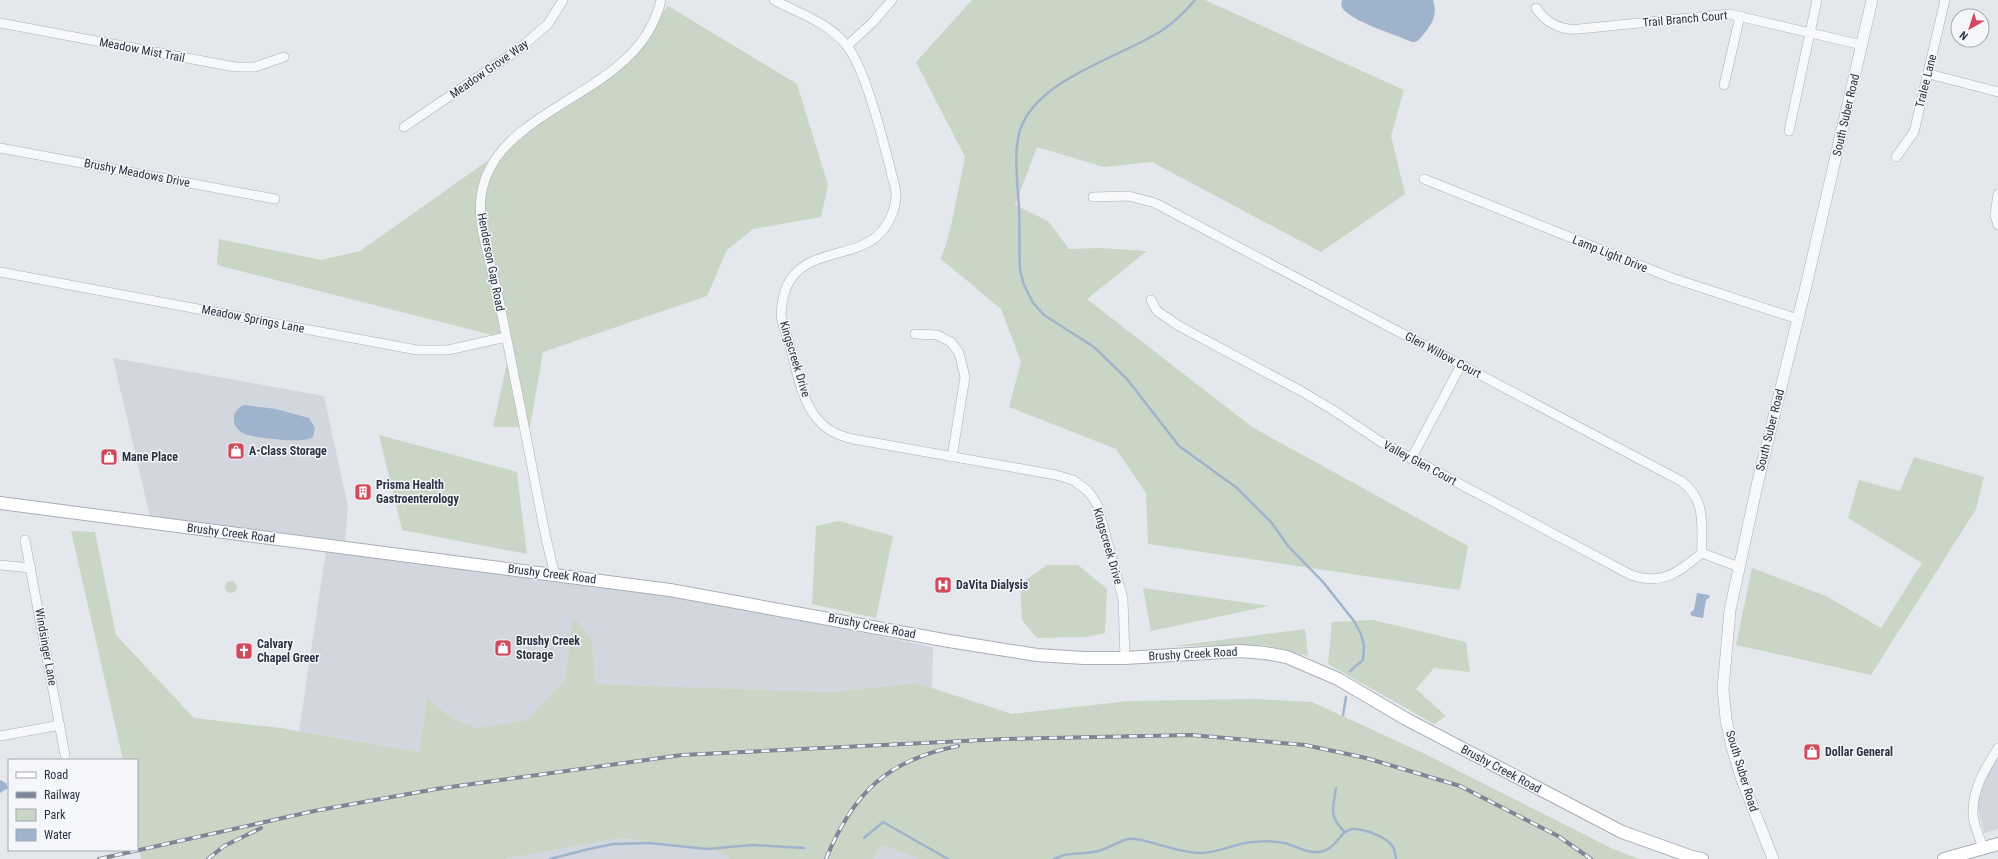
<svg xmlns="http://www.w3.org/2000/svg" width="1998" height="859" font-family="'Roboto Condensed',sans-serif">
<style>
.built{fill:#d2d6de}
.green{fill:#c9d6c5}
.water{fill:#9fb4cc}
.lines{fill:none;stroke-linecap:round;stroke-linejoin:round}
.stream{stroke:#9fb4cc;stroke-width:2.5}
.minor-casing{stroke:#a9aeb7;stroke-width:10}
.tertiary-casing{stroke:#a9aeb7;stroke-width:12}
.secondary-casing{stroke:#a9aeb7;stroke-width:14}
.minor{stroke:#f7f8fa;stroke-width:9}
.tertiary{stroke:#f7f8fa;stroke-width:11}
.secondary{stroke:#fff;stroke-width:12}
.rail-casing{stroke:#7d8696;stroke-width:4}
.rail{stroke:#f4f6f9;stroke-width:2.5;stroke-dasharray:8;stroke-linecap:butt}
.labels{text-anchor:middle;stroke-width:3;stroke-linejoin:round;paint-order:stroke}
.street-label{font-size:12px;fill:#2b3445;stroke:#f4f6f9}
.poi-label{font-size:12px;font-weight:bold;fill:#2b3445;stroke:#f4f6f9;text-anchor:start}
</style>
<rect width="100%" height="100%" fill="#e4e7ec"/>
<g class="built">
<path d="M113 358 324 396 348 507 345 541 150 517Z"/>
<path d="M326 551 624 590 715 603 933 647 932 688 917 683 832 692 595 684 592 640 573 617 565 679 527 720 476 728 452 718 427 698 419 752 299 731Z"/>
<path d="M1998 757V829L1984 833 1977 806 1983 781Z"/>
<path d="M620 838 707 849 729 855V859H505Z"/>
<path d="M882 845 919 859H873Z"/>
</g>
<g class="green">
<path d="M972 0H1205L1404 90 1391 136 1405 194 1321 252 1152 162 1104 167 1037 147 1015 205 1048 221 1069 249 1099 248 1147 251 1087 299 1252 427 1468 546 1460 590 1148 544 1146 493 1116 449 1009 407 1021 362 1001 309 941 259 950 231 965 157 916 62Z"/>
<path d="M668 6 797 84 828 185 821 217 753 229 727 250 707 296 543 352 530 427H493L512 340 217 265 219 239 321 260 360 251 616 70Z"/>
<path d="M379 435 517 472 527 554 402 530Z"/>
<path d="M1914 457 1984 477 1976 509 1871 675 1736 645 1752 568 1826 596 1881 628 1922 563 1848 518 1859 480 1900 491Z"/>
<path d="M839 521 893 536 876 618 812 604 816 526Z"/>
<path d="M71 531 95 532 116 635 194 718 281 728 419 752 427 698 452 718 476 728 527 720 565 679 573 616 592 640 595 684 832 692 917 683 1012 714 1129 701 1255 699 1312 702 1423 753 1611 848 1639 859H919L882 845 873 859H729L728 855 707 849 620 838 505 859H141L137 838V760H123Z"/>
<path d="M1047 565H1078L1107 589 1105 633 1085 637 1037 638 1022 620 1020 584Z"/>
<circle cx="231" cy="587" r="6"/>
<path d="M1143 588 1269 606 1151 631Z"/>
<path d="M1373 620 1466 642 1470 672 1434 668 1416 689 1446 716 1434 724 1328 664 1332 622Z"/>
<path d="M1305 629 1308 656 1265 645 1175 646Z"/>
</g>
<g class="water">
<path d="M1342 0H1433C1438 15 1432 25 1422 36 1419 40 1417 42 1412 42 1394 34 1359 24 1345 11 1341 8 1341 4 1342 0Z"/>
<path d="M244 405 276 409 309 418 315 428 313 437C305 444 256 438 245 434 239 432 234 426 234 420 233 413 238 408 244 405Z"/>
<path d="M1697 593 1709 595 1710 597 1706 600 1703 618 1692 616 1690 613 1694 610Z"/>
<path d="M0 780 6 783 8 788 0 793Z"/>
</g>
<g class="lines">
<g class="stream">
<path d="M1195 0C1185 12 1175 22 1161 31 1119 58 1038 78 1020 130 1013 153 1018 185 1019 209 1020 229 1019 250 1020 270L1024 285 1033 303 1044 315 1094 347 1127 379 1179 446 1237 488 1271 522 1288 546 1323 582 1354 621 1361 634 1364 646 1363 660 1350 671"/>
<path d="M1343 715 1346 697"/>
<path d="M1336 788C1333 809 1328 816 1345 832"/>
<path d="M864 838 883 822 948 859"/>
<path d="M550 859 589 849 613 844 649 843 707 849 752 845 804 848"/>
<path d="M1054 859C1059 857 1065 854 1071 854 1083 853 1093 854 1104 849 1114 846 1124 837 1135 839 1157 842 1178 853 1200 853 1219 853 1235 843 1253 842 1263 841 1274 841 1284 843 1294 845 1302 851 1313 852 1338 854 1338 828 1355 829 1367 830 1387 837 1393 847 1395 850 1395 856 1396 859"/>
</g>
<g class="minor-casing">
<g id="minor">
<path d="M774 0C798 13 830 23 847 46 866 70 883 140 891 171 892 178 896 187 896 194 896 210 888 227 876 237 852 257 811 250 791 279 784 288 782 302 781 313 781 322 786 333 789 342 797 370 801 405 823 425 832 433 841 436 853 439L1056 475 1073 480 1088 491 1097 504 1123 599 1125 658"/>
<path d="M1536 8C1545 22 1561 31 1579 29L1729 14 1862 45"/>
<path d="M0 23 235 67H255L284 57"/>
<path d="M847 46 872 23 892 0"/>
<path d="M1929 74 1998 92"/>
<path d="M1724 85 1740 16"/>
<path d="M404 127 519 49 548 24 563 0"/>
<path d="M1789 131 1817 0"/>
<path d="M0 148 275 199"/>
<path d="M1896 157 1914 132 1945 0"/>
<path d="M1424 179 1672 278 1798 319"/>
<path d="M1998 194 1995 215 1998 225"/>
<path d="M1093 197 1129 196 1155 203 1681 481C1707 500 1701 525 1702 553L1739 567"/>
<path d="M0 272 417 350H448L506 337"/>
<path d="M1151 300 1157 311 1179 326 1301 391 1333 410 1381 442 1631 575C1663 586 1678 572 1702 553"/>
<path d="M915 334 937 335 951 342 959 353 965 377 952 457"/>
<path d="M1411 459 1461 365"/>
<path d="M25 540 65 755"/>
<path d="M0 565 31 568"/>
<path d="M555 574C546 543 540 509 534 477 522 415 510 353 497 291 491 262 477 226 481 197 484 169 503 145 525 129 574 90 645 69 661 0"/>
<path d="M0 736 60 725"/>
<path d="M1983 848C1980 838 1974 826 1973 815 1972 789 1985 769 1998 748"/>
</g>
</g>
<g class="tertiary-casing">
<path id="tertiary" d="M1773 859 1741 777 1732 747 1726 719 1723 689 1730 610 1758 481 1806 286 1872 0"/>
</g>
<g class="secondary-casing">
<g id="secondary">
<path d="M0 503 670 590 949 641 1037 655 1084 658H1125L1240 651 1265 653 1287 657 1338 679 1406 719 1622 832 1692 857 1702 859"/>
<path d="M1944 859 1998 844"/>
</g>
</g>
<use href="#minor" class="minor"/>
<use href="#tertiary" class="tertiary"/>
<use href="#secondary" class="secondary"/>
<g class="rail-casing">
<g id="rail">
<path d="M99 859 314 811 436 789 682 755 1004 739 1191 735 1305 745 1366 758 1460 786 1558 836 1591 859"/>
<path d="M208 859 224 846 261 828"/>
<path d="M826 859C853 793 887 760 958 746"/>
</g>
</g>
<use href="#rail" class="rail"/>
</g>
<defs>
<g id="shop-square" transform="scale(0.9)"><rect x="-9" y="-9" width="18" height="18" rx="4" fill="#d1495b" stroke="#f4f6f9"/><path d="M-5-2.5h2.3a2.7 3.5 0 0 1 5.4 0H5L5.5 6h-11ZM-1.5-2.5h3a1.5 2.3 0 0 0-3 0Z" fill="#fff"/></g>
<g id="building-square" transform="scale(0.9)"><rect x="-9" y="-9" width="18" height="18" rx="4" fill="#d1495b" stroke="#f4f6f9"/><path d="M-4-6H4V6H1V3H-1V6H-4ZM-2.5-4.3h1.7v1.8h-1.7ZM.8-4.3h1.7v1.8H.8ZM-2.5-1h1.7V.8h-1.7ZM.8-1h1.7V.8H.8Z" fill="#fff"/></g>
<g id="hospital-square" transform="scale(0.9)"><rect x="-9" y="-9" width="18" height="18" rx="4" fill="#d1495b" stroke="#f4f6f9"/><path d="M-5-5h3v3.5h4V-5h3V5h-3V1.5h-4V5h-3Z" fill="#fff"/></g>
<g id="church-square" transform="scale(0.9)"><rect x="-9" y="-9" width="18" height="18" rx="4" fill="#d1495b" stroke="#f4f6f9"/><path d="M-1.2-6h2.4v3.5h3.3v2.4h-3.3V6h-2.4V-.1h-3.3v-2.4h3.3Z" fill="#fff"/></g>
</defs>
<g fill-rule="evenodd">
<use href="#shop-square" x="236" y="451"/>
<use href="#shop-square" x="109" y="457"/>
<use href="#building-square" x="363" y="492"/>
<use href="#hospital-square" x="943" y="585"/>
<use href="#shop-square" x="503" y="648"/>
<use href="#church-square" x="244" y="651"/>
<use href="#shop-square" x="1812" y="752"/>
</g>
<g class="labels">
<g class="street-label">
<text transform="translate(1685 19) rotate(-5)" y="4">Trail Branch Court</text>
<text transform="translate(142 50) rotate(11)" y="4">Meadow Mist Trail</text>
<text transform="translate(489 69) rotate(-35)" y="4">Meadow Grove Way</text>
<text transform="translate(1926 81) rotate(-76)" y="4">Tralee Lane</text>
<text transform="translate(1846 115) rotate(-77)" y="4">South Suber Road</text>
<text transform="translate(137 173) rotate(11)" y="4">Brushy Meadows Drive</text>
<text transform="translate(1610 254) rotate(22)" y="4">Lamp Light Drive</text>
<text transform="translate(491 262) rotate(79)" y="4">Henderson Gap Road</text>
<text transform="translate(253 319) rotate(11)" y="4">Meadow Springs Lane</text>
<text transform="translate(1443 355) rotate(28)" y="4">Glen Willow Court</text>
<text transform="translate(795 359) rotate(73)" y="4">Kingscreek Drive</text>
<text transform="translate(1770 430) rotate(-76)" y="4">South Suber Road</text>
<text transform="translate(1420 463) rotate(28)" y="4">Valley Glen Court</text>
<text transform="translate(231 533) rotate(7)" y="4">Brushy Creek Road</text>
<text transform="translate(1108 546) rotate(74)" y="4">Kingscreek Drive</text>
<text transform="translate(552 574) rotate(7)" y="4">Brushy Creek Road</text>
<text transform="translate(872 626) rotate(11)" y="4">Brushy Creek Road</text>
<text transform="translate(46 647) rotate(80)" y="4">Windsinger Lane</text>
<text transform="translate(1193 654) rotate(-3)" y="4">Brushy Creek Road</text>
<text transform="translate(1501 769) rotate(28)" y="4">Brushy Creek Road</text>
<text transform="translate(1742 771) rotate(73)" y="4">South Suber Road</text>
</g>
<g class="poi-label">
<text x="249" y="455">A-Class Storage</text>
<text x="122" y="461">Mane Place</text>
<text x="376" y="489">Prisma Health<tspan x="376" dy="14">Gastroenterology</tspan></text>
<text x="956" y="589">DaVita Dialysis</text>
<text x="516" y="645">Brushy Creek<tspan x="516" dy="14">Storage</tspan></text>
<text x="257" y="648">Calvary<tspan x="257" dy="14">Chapel Greer</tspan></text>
<text x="1825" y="756">Dollar General</text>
</g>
</g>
<rect x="8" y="759" width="130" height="92" fill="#f4f6f9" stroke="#a4a8b1"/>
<rect x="16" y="772" width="20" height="6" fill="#ffffff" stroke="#a4a8b1"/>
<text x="44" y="779" font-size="12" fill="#2b3445">Road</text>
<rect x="16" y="792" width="20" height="6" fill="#7d8696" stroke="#a4a8b1"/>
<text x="44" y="799" font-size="12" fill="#2b3445">Railway</text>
<rect x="16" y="809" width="20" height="12" fill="#c9d6c5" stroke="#a4a8b1"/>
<text x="44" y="819" font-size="12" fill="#2b3445">Park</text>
<rect x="16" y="829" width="20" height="12" fill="#9fb4cc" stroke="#a4a8b1"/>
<text x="44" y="839" font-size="12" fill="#2b3445">Water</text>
<g transform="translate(1970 28) rotate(219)"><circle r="19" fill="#f4f6f9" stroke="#a4a8b1"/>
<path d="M0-3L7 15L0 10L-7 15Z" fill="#d1495b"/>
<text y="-6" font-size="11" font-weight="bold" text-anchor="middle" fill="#2b3445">N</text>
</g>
</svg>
